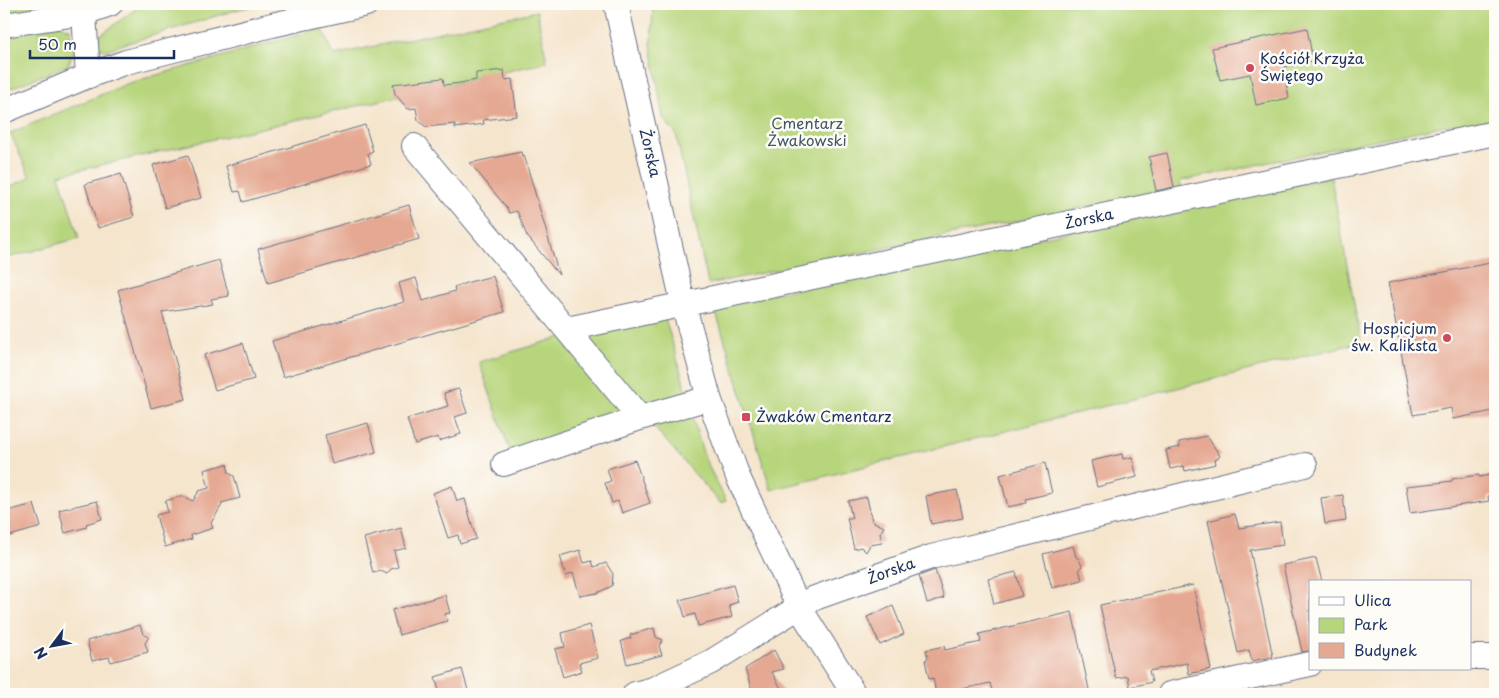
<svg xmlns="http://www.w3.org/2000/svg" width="1499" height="698" font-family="'Playpen Sans',sans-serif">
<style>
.green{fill:#b7d57b;stroke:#69826c}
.building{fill:#e5a892}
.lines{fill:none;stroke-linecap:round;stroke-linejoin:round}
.minor-casing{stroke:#676f85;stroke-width:26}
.minor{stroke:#fff;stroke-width:24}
.poi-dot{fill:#d1495b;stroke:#fdfcf7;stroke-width:2}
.labels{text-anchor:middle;stroke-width:5;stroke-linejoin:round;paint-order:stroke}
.poi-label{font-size:15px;fill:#1b2f5e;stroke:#fdfcf7;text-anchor:start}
.park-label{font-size:15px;fill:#425865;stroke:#fdfcf7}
.street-label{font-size:15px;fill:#1b2f5e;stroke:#fdfcf7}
</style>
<rect width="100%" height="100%" fill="#fdfcf7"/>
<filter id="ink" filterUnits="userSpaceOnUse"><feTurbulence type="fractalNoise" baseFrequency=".02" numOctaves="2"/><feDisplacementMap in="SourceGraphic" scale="10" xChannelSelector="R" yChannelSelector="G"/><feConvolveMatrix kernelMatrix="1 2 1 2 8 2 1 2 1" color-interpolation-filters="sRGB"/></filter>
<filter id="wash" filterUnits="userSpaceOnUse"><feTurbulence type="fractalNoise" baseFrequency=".0096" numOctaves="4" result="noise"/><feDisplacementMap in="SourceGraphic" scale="20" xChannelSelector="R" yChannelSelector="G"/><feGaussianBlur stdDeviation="1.12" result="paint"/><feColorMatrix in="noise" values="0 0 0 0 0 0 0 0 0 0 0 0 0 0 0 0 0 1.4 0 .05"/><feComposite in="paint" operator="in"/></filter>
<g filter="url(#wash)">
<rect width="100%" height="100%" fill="#f5e5cd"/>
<g class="green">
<path d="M4 4H67L4 14Z"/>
<path d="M142 4H262L236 10 105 50 95 47 94 40Z"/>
<path d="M653 4H1495V120L1442 126 1180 181 1181 188 708 284 676 134 663 118 651 45Z"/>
<path d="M537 11 547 62 59 175 79 238 4 259V190L30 177 10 133 129 83 322 28 334 55Z"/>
<path d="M58 24 70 29 77 52 73 53 68 65 4 91V32Z"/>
<path d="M1331 177 1361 342 771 490 714 306Z"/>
<path d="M663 311 689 400 642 412 576 332Z"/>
<path d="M564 336 629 415 510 452 479 362Z"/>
<path d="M690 409 705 459 726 501 720 503 648 420Z"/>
</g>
<g id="blocks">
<g class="building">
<path d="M1307 28 1313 61 1283 67 1289 98 1256 105 1250 74 1220 80 1212 48Z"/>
<path d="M504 70 505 80 512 79 517 116 483 120 484 124 455 128V124L426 127 418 120 416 108 408 109 395 94 393 84 443 78 444 85 460 83 476 80V73Z"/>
<path d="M365 125 373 151 368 153 371 164 243 202 240 191 234 192 226 166Z"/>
<path d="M521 152 522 156 524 155 559 275 527 236 517 211 509 213 507 208 470 163Z"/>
<path d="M1167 153 1174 187 1156 191 1149 157Z"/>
<path d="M188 155 201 198 165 208 153 165Z"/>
<path d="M121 174 134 217 98 228 85 184Z"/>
<path d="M409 205 419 239 268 283 258 249Z"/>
<path d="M219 260 229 296 211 299 213 304 162 312 186 399 151 408 118 290Z"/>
<path d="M1495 262V393L1490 394 1493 411 1453 419 1451 408 1413 415 1388 283Z"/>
<path d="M493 276 504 312 283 377 272 341 404 302 399 283 416 278 423 301 455 291 454 287 469 282Z"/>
<path d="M243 343 254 379 215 390 204 355Z"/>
<path d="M459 389 467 413 455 417 461 434 439 441 438 437 415 444 407 419 448 406 444 393Z"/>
<path d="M368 423 376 452 332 464 325 435Z"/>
<path d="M1207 436 1220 456 1215 460 1216 464 1185 471 1184 466 1170 469 1166 450 1180 447 1179 442Z"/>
<path d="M1122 454 1123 459 1132 457 1137 477 1097 487 1091 461Z"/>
<path d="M635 460 650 503 622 513 618 501 612 503 605 483 611 481 607 469Z"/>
<path d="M1045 463 1052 493 1025 499 1026 503 1008 507 1000 475Z"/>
<path d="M227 464 229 473 234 476 240 498 221 503 222 505 211 523 213 528 191 535 192 539 165 547 156 515 168 512 165 501 183 496 193 501 199 491 209 488 204 470Z"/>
<path d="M1495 474V495L1488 496 1489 501 1410 513 1406 486 1436 483 1452 481V479L1479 475V477Z"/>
<path d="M452 486 457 501 465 499 476 539 460 544 458 535 448 538 433 493Z"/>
<path d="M957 490 963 518 931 524 926 496Z"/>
<path d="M1343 495 1346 521 1325 524 1321 498Z"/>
<path d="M867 497 872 521 884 527 880 533 882 543 870 545 866 552 861 547 854 549 847 518H852L848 501Z"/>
<path d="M97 501 102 519 86 524 87 527 65 533 59 510Z"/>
<path d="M34 504 41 527 6 537 4 528V512Z"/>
<path d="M1235 514 1239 528 1280 522 1283 545 1250 550 1273 657 1252 661 1249 650 1238 653 1208 521Z"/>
<path d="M401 528 406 548 394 551 398 567 391 569 387 574 381 571 373 573 364 538Z"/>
<path d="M1073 546 1076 557 1079 559 1082 566 1079 569 1082 580 1052 588 1043 554Z"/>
<path d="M580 550 584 563 592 561 594 567 606 563 613 574 612 586 597 593 580 596 573 573 566 576 560 556Z"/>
<path d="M1316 558 1322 582H1310V651L1302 652 1283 565Z"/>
<path d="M935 570 944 598 927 603 919 576Z"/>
<path d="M1016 572 1022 596 994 604 988 579Z"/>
<path d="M733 585 738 602 729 605 732 617 698 626 695 614 685 617 680 600Z"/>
<path d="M1193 585 1211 669 1189 674 1187 663 1149 671 1152 682 1130 687 1128 676 1116 678 1100 605Z"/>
<path d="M445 595 450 613 445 614 447 621 399 635 392 610Z"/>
<path d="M893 606 904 634 880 645 867 617Z"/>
<path d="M1072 612 1090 694H1068L1067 690 1048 694H993L990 683 953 691 954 694H936L933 678 929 679 925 660 928 659 926 650 944 646 945 650 981 642 979 634Z"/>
<path d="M140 625 143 634 149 637 145 643 148 652 111 662 109 657 92 661 87 641Z"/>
<path d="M589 625 598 658 579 663 582 671 563 677 555 649 565 647 562 633Z"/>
<path d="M654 628 656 637 663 640 659 646 662 655 627 664 621 641 631 638 630 635Z"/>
<path d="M774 650 784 669 772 672 784 694H753L745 669Z"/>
<path d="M462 669 469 694H440L435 677Z"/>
</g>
</g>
</g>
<g filter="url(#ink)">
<use href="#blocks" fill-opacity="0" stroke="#676f85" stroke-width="1"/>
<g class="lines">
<g class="minor-casing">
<g id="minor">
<path d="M616 4 683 303 709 398 738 477 799 607 854 694"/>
<path d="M84 13 88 76"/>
<path d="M4 25 84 13 110 4"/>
<path d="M4 111 88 76 126 62 272 25 366 4"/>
<path d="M414 146 640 418"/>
<path d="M567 329 1495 133"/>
<path d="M504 464 640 418 709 398"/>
<path d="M1470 657H1495"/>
<path d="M635 694 653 689 711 662 812 599 931 557 1305 465"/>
<path d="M1170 694 1310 664"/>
</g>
</g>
<use href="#minor" class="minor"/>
</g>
</g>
<g class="poi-dot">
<circle cx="1250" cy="68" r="5"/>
<circle cx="1447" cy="338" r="5"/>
<rect x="741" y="412" width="10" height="10" rx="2.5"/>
</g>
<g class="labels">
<g class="poi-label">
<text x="1260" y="64">Kościół Krzyża<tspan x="1260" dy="17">Świętego</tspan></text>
<text x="1437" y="334" text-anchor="end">Hospicjum<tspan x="1437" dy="17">św. Kaliksta</tspan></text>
<text x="756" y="422">Żwaków Cmentarz</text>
</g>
<g class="park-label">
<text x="807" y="129">Cmentarz<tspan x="807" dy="17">Żwakowski</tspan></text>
</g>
<g class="street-label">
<text transform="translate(650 153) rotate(77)" y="5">Żorska</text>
<text transform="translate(1089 219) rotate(-12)" y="5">Żorska</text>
<text transform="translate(891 571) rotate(-20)" y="5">Żorska</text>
</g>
</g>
<rect width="1499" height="698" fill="none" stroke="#fdfcf7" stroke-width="20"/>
<rect x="1309" y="580" width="162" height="90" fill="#fdfcf7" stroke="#a3aaba"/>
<rect x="1319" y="597" width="25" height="8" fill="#ffffff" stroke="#a3aaba"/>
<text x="1354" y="606" font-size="15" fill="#1b2f5e">Ulica</text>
<rect x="1319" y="618" width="25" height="15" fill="#b7d57b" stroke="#a3aaba"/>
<text x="1354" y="630" font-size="15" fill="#1b2f5e">Park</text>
<rect x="1319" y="643" width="25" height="15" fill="#e5a892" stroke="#a3aaba"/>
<text x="1354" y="656" font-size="15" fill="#1b2f5e">Budynek</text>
<g transform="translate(52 646) rotate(238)" stroke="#fdfcf7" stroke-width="4" paint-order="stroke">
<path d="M0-4L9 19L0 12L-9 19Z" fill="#1b2f5e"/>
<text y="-8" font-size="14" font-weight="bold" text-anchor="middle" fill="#1b2f5e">N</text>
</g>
<path d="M30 50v8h144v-8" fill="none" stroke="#1b2f5e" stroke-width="2.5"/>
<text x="38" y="50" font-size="15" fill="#1b2f5e" stroke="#fdfcf7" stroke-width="4" paint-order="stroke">50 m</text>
</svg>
